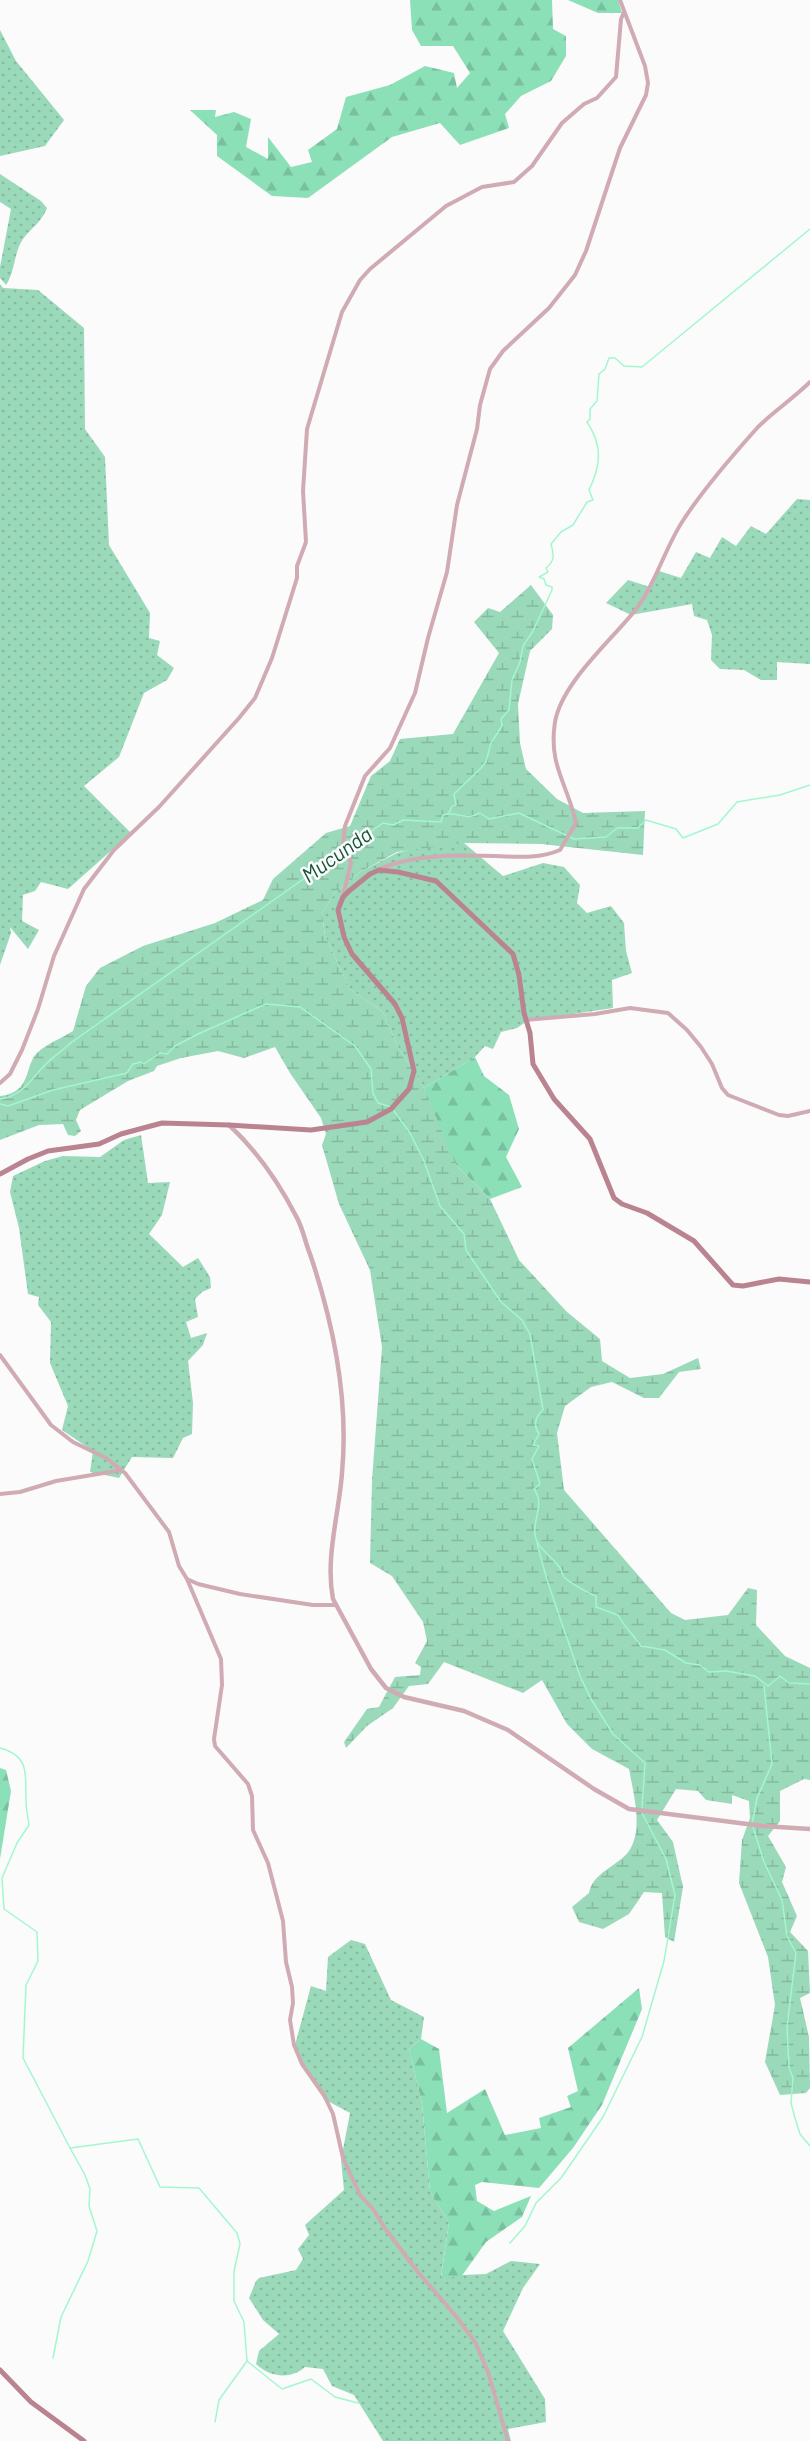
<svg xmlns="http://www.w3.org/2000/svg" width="810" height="2441" font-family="Barlow,sans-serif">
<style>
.grass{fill:url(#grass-dots)}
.forest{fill:url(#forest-firs)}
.wetland{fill:url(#wetland-marsh)}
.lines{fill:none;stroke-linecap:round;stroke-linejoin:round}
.stream{stroke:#a3f7ce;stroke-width:1.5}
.minor{stroke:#d0abb3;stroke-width:4}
.tertiary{stroke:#d0abb3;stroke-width:4.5}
.secondary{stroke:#b98390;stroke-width:5}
.labels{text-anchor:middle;stroke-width:5;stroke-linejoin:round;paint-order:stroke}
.water-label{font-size:21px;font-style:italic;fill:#14553b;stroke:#fbfbfb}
</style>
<defs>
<pattern id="grass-dots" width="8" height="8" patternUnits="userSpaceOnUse" patternTransform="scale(1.5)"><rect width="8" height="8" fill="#9ad9b9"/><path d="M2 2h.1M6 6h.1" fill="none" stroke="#85ba9f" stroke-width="1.8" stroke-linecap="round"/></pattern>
<pattern id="forest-firs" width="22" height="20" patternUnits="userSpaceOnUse" patternTransform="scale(1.5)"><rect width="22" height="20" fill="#8ce0b8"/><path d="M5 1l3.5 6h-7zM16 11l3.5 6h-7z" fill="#79c09e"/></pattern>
<pattern id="wetland-marsh" width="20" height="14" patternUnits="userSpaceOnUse" patternTransform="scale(1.5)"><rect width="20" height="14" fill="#9ad9b9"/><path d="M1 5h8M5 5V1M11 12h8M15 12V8" fill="none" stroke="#85ba9f"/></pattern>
</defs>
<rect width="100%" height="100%" fill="#fbfbfb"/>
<g class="grass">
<path d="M0 30 16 61 64 120 45 146 0 156Z"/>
<path d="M0 174 41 201 47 208C41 223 32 227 23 239 14 252 15 272 6 285L0 278V267L11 209 0 202Z"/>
<path d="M0 284 3 288 38 290 84 328 85 429 105 457 109 545 150 613 149 638 160 641 157 655 174 668 167 680 144 693 119 757 84 786 131 833 68 889 41 882 35 891 23 895 22 921 39 930 28 949 10 927 11 933 0 965Z"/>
<path d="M797 499 810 500V664L777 662V680H761L744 670 720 669 711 660 712 635 707 620 694 616 692 604 631 615 606 603 628 580 650 587 659 571 681 578 696 552 710 558 722 537 736 546 751 526 766 534Z"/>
<path d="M464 843 503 876 543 863 564 867 580 885 577 903 587 913 611 906 624 923 626 951 632 973 612 980 613 1008 527 1021 517 1028 501 1032 493 1049 485 1046 475 1057 424 1088 398 1047 383 1012 350 989 325 936 322 913 335 893 360 872 397 853 434 844Z"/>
<path d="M141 1135 148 1183 170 1182 162 1215 149 1234 183 1267 198 1258 210 1277 211 1288 202 1292 195 1299 198 1317 186 1322 191 1338 207 1333 203 1345 188 1361 193 1403 192 1434 183 1438 173 1458 132 1457 119 1478 90 1472 93 1451 62 1430 68 1406 50 1363 51 1322 38 1305 39 1297 28 1294 19 1228 10 1192 13 1176 45 1161 63 1156 100 1157 124 1140Z"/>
<path d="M351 1940 365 1944 391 2000 424 2017 421 2039 409 2049 422 2104 430 2191 449 2223 441 2276 486 2274 511 2261 540 2264 523 2288 503 2331 545 2399 546 2422 508 2429 511 2441H383L354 2395 332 2386 323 2369 305 2367C291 2380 269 2377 256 2364L259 2351 279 2334 263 2320 249 2298 256 2281 259 2278 296 2270 303 2259 298 2249 309 2235 305 2225 344 2190 341 2160 350 2113 324 2099 302 2067 295 2045 311 1986 326 1991 328 1957Z"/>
</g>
<g class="forest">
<path d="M410 0H552L553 29 566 36V56L551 81 521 96 505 114 509 128 460 145 440 123 392 137 308 198 272 196 217 156V135L190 110H216L215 117 234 112 251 119 246 147 268 159V137L291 167 312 162 308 150 337 129 346 97 390 85 425 66 454 73 457 88 470 73 453 46H421L412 30Z"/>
<path d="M558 0H618L622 13H598L568 0Z"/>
<path d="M475 1057 484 1076 509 1095 519 1129 506 1157 522 1187 490 1199 456 1165 441 1134 424 1088Z"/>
<path d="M0 1768 6 1770 11 1791 0 1859Z"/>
<path d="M639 1988 642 2009 602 2105 573 2148 539 2188 482 2182 475 2185 477 2201 494 2211 531 2196 522 2217 486 2242 461 2277H441L449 2223 430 2191 422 2104 409 2049 421 2039 439 2049 447 2113 485 2089 505 2135 541 2128 539 2118 571 2107 567 2096 578 2091 568 2048Z"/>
</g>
<path class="wetland" d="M531 585 553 615 552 629 530 651 518 704 520 743 526 769 557 799 583 813 645 811 643 855 541 844 464 843 397 852 360 872 335 893 322 913 325 936 350 989 383 1012 398 1047 424 1088 456 1165 490 1199 519 1260 567 1312 600 1339 602 1361 630 1378 663 1374 698 1358 701 1369 679 1372 659 1398H644L612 1382 591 1387 565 1406 557 1433 564 1490 671 1613 685 1620 728 1615 748 1588 757 1590 756 1625 785 1656 810 1668V1780L804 1779 780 1791V1821L768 1836 786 1867 782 1882 797 1916 790 1932 808 1951 810 1993 800 1998 809 2037 810 2088 806 2093 780 2095 765 2062 775 2005 768 1957 739 1883 742 1840 750 1818 749 1801 732 1795V1804L706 1800 698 1791 676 1789 657 1820 673 1842 683 1887 674 1942 665 1937 662 1893 644 1892 629 1914 603 1929 579 1922 572 1907 589 1893C593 1872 617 1867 629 1851 644 1829 633 1792 629 1769L592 1749 567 1724 542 1680 523 1693 444 1662 428 1684 409 1686 393 1708 367 1726 346 1748 344 1742 367 1709 379 1707 395 1677 420 1675 421 1667 415 1663 427 1641 423 1622 392 1576 370 1563 372 1480 382 1347 370 1270 339 1204 322 1145 326 1134 321 1118 290 1073 275 1047 244 1058 218 1051 181 1058 157 1066 154 1071 128 1081 80 1110 76 1120 81 1131 75 1136 68 1135 63 1124 39 1125 0 1140V1096C32 1093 24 1066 37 1053 46 1044 62 1038 73 1031L86 986 100 968 143 946 215 923 263 900 273 879 326 833 350 826 371 776 390 761 400 739 453 734 499 653 474 622 488 608 500 612Z"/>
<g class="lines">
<g class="stream">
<path d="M449 813 452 806 456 805 454 794 481 768 486 762 491 743 502 726 501 719 509 710 512 680 520 662 523 646 533 631 552 590V587L546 585 544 579 539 577 548 572 546 568C555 561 554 555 551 544L561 532 573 525 587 502 593 500 589 490C601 465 603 446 587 422L590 419V409L597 401 599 374 605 369 609 358H615L624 366 642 367 810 229"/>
<path d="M0 1099C20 1097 30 1081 42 1068 51 1058 62 1051 72 1042L383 823 393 825 403 820 441 822 443 815C458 810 464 822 480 813L489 819 519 813 574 839 606 837 617 828H638L646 820 676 829 683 838 718 824 737 802 780 795 810 785"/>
<path d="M0 1104 8 1106 53 1090 127 1073 133 1064 141 1062 144 1064 160 1053 167 1054 175 1046 198 1034 266 1004 300 1007 355 1046 371 1069 373 1093 378 1103 391 1107"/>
<path d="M394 1111 410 1133 424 1161 440 1206 464 1234 466 1250 501 1302 522 1320 530 1334 543 1410C535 1417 533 1425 539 1434L533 1445 539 1446 532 1459 540 1484 534 1489C545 1503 533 1519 535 1534 536 1548 553 1557 560 1568 562 1571 562 1574 564 1577 570 1583 588 1593 596 1596V1607L618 1615C626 1629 633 1634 641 1646L665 1650 686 1663 700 1665 709 1672 726 1671 755 1676 768 1686 780 1676 789 1683 810 1684"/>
<path d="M537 1543 547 1580 580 1676 591 1699 613 1734 645 1763 642 1808"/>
<path d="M764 1686 772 1764 757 1798 752 1824 764 1862 782 1900 787 1936 796 1953 787 2027 789 2067 793 2078 791 2103 795 2118 800 2134 810 2146"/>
<path d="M0 1748C31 1756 25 1776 26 1801 26 1809 28 1817 29 1825L17 1843 2 1878 4 1909 37 1932 38 1961 26 1985 23 2058 70 2148 138 2139 160 2187 199 2188 237 2233 240 2244 234 2271V2301L244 2322 247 2361 282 2389 311 2379 335 2397 358 2403"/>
<path d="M510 2243 525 2226 536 2203 561 2178 603 2117 642 2037 664 1961 675 1895 666 1859 642 1813"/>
<path d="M53 2358 61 2317 88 2261 97 2231 89 2206 90 2189 85 2175 70 2148"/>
<path d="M215 2422 219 2400 247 2361"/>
</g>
<g class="minor">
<path d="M379 869C414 854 458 855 495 856 518 857 539 859 560 850L576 823C568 785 548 765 555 722 562 682 613 639 637 608 657 581 665 547 684 519 705 487 732 456 758 427 774 411 794 398 810 382"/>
<path d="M343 896 351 863 343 844 345 826 365 776 390 748 415 693 428 638 447 572 457 505 477 429 480 405 490 369 503 351 549 308 575 275 586 251 620 148 646 95 648 83 645 66 620 0"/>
<path d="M525 1020 595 1014 630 1008 668 1013 687 1030 701 1047 712 1064 722 1088 728 1095 779 1115 788 1116 810 1111"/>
<path d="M0 1083 10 1074 22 1050 38 1009 54 956 84 889 114 850 159 807 239 718 255 698 272 658 297 578V566L306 542 303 491 307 429 342 312 360 280 370 269 446 206 482 187 514 182 532 166 562 123 584 104 597 98 616 77 621 19 624 12"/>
<path d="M0 1355 51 1425 73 1442 106 1458 125 1473 169 1532 179 1566 187 1579 198 1584 240 1594 313 1605H336"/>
<path d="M0 1494 20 1492 56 1481 122 1470"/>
<path d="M187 1579 221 1659 222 1685 214 1739 215 1746 248 1784 252 1796 253 1830 268 1863 283 1921 286 1962 292 1987 293 2003 290 2020 294 2045 302 2064 324 2095 333 2114 343 2158 360 2195 373 2209 384 2227 417 2271 455 2315 475 2342 488 2372 508 2441"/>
</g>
<path class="tertiary" d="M229 1125C256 1150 279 1183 296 1216 303 1228 305 1242 310 1254 334 1325 349 1398 342 1473 339 1514 325 1558 333 1599L371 1669 386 1688 404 1697 464 1711 508 1730 594 1789 629 1809 763 1826 810 1829"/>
<g class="secondary">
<path d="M0 1174 28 1159 48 1151 99 1144 121 1134 162 1123 229 1125 311 1130 367 1122 391 1109 409 1089 414 1071 402 1018 395 1004 352 954 344 937 338 910 343 897 349 891 370 874 379 870 398 872 436 881 513 954 519 975 524 1013 530 1033 533 1064 554 1099 590 1139 614 1198 622 1204 647 1213 694 1241 733 1285 743 1286 779 1279 810 1282"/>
<path d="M0 2370 31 2402 84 2441"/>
</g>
</g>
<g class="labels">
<g class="water-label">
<text transform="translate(337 855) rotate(-35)" y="7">Mucunda</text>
</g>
</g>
</svg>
